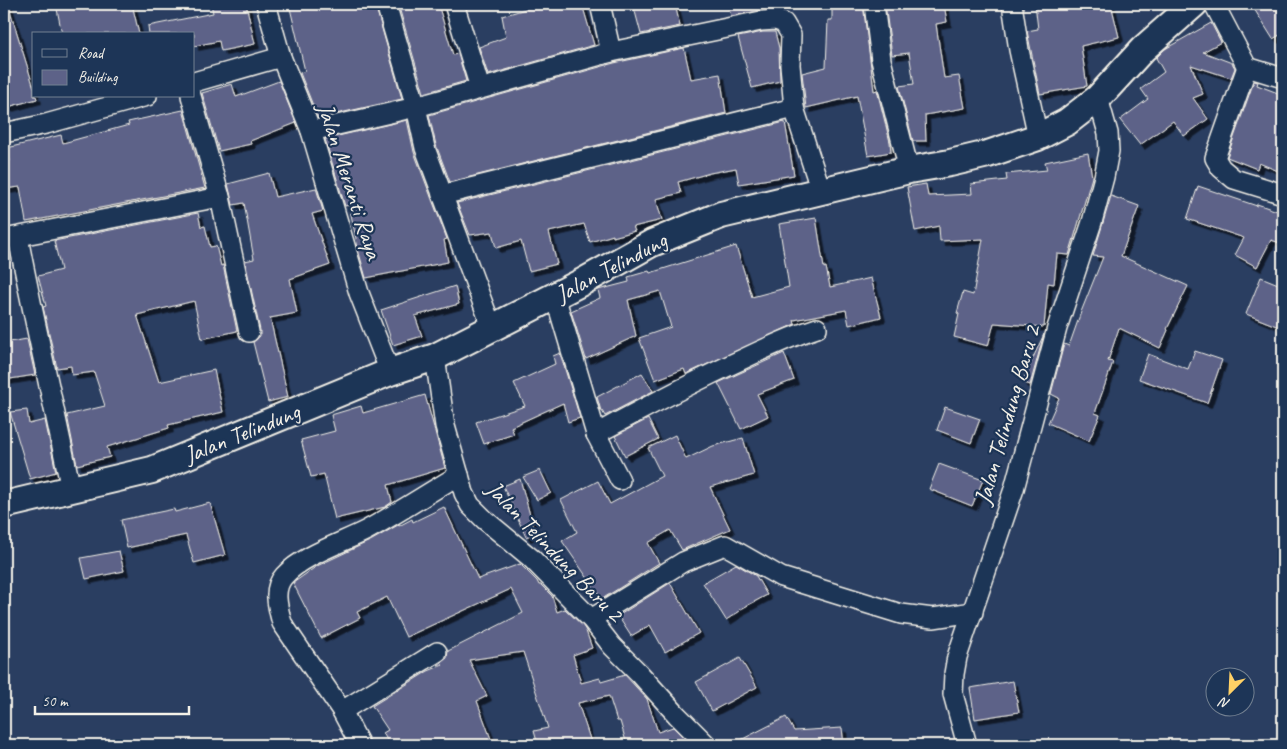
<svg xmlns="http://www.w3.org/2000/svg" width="1287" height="749" font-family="Caveat,sans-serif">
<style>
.building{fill:#5d6288;stroke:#f4f1e8;filter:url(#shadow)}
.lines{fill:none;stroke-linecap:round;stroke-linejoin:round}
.minor-casing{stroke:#f4f1e8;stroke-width:22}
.secondary-casing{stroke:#f4f1e8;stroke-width:30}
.minor{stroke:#1d3557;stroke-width:19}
.secondary{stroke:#1d3557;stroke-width:26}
.labels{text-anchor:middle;stroke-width:4.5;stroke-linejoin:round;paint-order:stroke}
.street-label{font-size:24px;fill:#f4f1e8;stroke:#1d3557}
</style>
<defs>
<filter id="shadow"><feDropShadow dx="4.5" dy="4.5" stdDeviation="0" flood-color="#0009"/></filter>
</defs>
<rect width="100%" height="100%" fill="#2a3e61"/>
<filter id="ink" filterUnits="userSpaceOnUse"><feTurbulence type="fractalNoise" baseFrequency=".02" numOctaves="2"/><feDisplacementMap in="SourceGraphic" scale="10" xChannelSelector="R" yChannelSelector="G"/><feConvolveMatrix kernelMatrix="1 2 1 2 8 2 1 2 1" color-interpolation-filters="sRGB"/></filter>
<g filter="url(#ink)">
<g class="building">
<path d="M4 4H8L34 88V96H36L37 99 4 108Z"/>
<path d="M56 4H132L139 34H62Z"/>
<path d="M211 4H246L255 44 221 51 219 41 194 46V34H149L148 26 213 13Z"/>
<path d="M289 4H375L402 99 318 118 300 73 305 71Z"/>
<path d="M398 4H438L453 55 458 54 466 81 424 93Z"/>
<path d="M542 4H582L594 45 488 75 479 47 506 37 502 16Z"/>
<path d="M633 4H675L680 26 641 34Z"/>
<path d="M728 4H767L769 9 731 16Z"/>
<path d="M832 4H863L874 91 877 90 890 142 891 152 868 156 857 96 806 108 802 73 826 67 828 20H832Z"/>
<path d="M885 4H944L947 22 936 24 944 78 959 76 965 108 925 115 926 141H913L899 86 914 84 909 53 892 55Z"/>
<path d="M1035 4H1111L1119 37 1081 46 1087 86 1040 94 1027 31 1038 29Z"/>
<path d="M1251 4H1283V33L1273 39Z"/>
<path d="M1211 23 1221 42 1203 52 1232 63 1235 68 1231 78 1191 65 1203 94 1193 98 1208 119 1184 136 1173 121 1140 145 1120 120 1148 99 1141 89 1164 72 1156 58 1165 49Z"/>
<path d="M763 32H775L779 48 780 81 752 88 738 37Z"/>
<path d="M684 48 691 79 720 74 726 113 450 182 436 145 429 115 614 63Z"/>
<path d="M279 81 296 123 250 141 251 144 219 151 202 93 232 84 236 97Z"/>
<path d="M1254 81 1258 82 1257 85 1283 95V173L1259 163 1257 169 1227 157Z"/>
<path d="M183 110 205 188 26 222 20 187 4 189V161H10L7 148 61 135 63 143 129 125 128 122Z"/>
<path d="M407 120 414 152 447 239 444 240 448 262 366 278 359 253 349 205 345 206 325 139Z"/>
<path d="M785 122 794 175 739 184 736 168 710 173 678 182 681 193 656 199 662 220 633 227 635 231 613 237V235L590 242 584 224 549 232 557 264 529 271 521 241 496 248 492 232 470 235 457 203Z"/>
<path d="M1088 153 1092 177 1069 255 1057 254 1054 284 1048 283 1044 327 994 323 988 346 954 337 959 314 957 313 963 292 973 295 983 239 940 241 939 226 915 231 907 187 926 184 928 196 972 194 971 184 1007 180 1006 174 1047 170 1045 162Z"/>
<path d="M269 173 275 197 316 188 323 211 312 214 330 265 290 279 297 313 270 318 288 397 268 402 253 342 260 336V330L245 261 254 259 244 203 233 205 228 184Z"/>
<path d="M1198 186 1257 206V204L1283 213V244L1271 240 1257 267 1235 255 1244 238 1187 219Z"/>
<path d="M1111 196 1139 206 1121 256 1188 286 1167 329 1168 330 1160 348 1119 328 1108 361 1113 362 1095 413 1100 415 1089 441 1048 423 1059 398 1051 394 1064 344 1069 346 1081 312 1103 257 1093 256Z"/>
<path d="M198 213 201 227 205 226 210 247 216 246 221 266 223 265 237 331 202 339 194 301 137 315 159 382 214 370 223 412 168 425 169 428 107 447 110 457 77 465 67 415 105 406 94 372 72 375 71 366 57 368 43 307 46 306 38 276 61 270 54 241Z"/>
<path d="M816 218 824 268 826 267 830 287 871 278 881 317 849 325 846 310 794 320 795 324 686 374 684 369 655 380 639 338 671 327 660 291 628 300 636 336 586 359 571 311 600 298 598 290 629 282 628 277 649 271 650 273 736 246 752 297 789 287 779 224Z"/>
<path d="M1261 277 1283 286V317L1279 327 1246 314Z"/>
<path d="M455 286 459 304 415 316 422 336 393 345 381 310Z"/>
<path d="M1044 334 1030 385 1022 382Z"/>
<path d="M27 339 35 375 4 380V343Z"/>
<path d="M1195 351 1222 360 1207 403 1139 379 1148 354 1188 369Z"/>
<path d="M560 353 580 418 568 422 563 403 511 427 514 434 484 444 476 422 525 406 514 383 555 364 553 356Z"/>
<path d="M784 353 794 380 757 394 768 416 741 429 718 383Z"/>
<path d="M642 373 653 391 605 416 602 411H601L597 397Z"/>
<path d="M425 395 445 468 388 485 392 502 385 507 335 519 324 474 311 477 301 440 335 431 331 415 361 406 363 413Z"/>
<path d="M945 407 980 419 971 443 937 430Z"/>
<path d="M27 410 29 424 45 420 56 472 30 479 10 412Z"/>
<path d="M648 419 658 439 625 456 615 436Z"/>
<path d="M675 435 686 459 713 446 743 438 754 475 710 487 730 529 682 550 670 530 648 543 659 563 602 599 562 541 577 532 561 500 598 481 610 504 662 476 648 448Z"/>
<path d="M939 464 983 480 972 506 929 489Z"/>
<path d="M540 470 551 493 537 500 523 477Z"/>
<path d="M520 479 535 533 526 537 503 486Z"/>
<path d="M210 503 225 555 194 563 186 535 127 548 121 520 174 509 175 512Z"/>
<path d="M444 507 478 579 520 564 537 581 539 585H541L552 596 557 612 565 609 583 626 586 631 592 648 573 655 581 683 600 678 601 682 625 675 647 699 658 732 673 727 685 739 687 745H627L620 721H617L609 696 578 703 592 745H538L534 731 548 728 523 652 469 660 487 696 477 701 491 739 475 745H390L383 733 388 730 372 706 428 671 443 665H438L447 658 448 651 523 613 511 589 406 637 387 597 357 612 360 618 321 638 293 583 317 566 372 540 398 525 399 526 412 519 413 522Z"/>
<path d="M119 551 124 571 86 579 81 558Z"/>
<path d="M736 564 756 576 767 595 739 610 740 611 726 620 703 583Z"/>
<path d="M670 583 699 633 665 652 650 625 631 636 618 616Z"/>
<path d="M740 658 757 687 712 711 696 682Z"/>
<path d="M1013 681 1019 712 975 719 970 688Z"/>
<path d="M786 717 794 731 842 728 844 745H731Z"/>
</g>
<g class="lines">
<g class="minor-casing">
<g id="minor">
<path d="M266 4 281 57 311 131 359 293 390 372"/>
<path d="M386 4 416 107 425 148 492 328"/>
<path d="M454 4 480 88"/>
<path d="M600 4 611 52"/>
<path d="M874 4 881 60 909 170"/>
<path d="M1012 4 1019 50 1038 137"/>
<path d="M1214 4 1247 67 1283 78"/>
<path d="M1247 67 1215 158 1221 168 1234 179 1283 194"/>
<path d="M194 82 281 57"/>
<path d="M191 96 220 197"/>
<path d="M794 108 821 191"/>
<path d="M311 131 416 107 611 52 761 21 776 20 784 23 791 35 790 65 794 108 442 195"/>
<path d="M4 133 46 124 147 96"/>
<path d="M18 237C34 322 54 405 71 490"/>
<path d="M4 239 220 197 249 332"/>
<path d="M555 296 596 434 620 480"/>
<path d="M435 357 445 426 464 493 470 505 485 520 531 558 591 619 612 646 639 673 677 715 707 745"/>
<path d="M596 434C644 408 693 382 743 359 768 347 792 336 817 328"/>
<path d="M591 619 683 562 725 545 781 577 901 614 933 618 973 612"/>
<path d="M342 711 437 652"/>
<path d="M360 745 342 711 282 623C278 608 272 589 284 576 303 555 342 543 367 530 398 513 428 493 459 475"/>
<path d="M967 745 953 694 954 674 957 657 1014 489 1057 328 1092 222 1104 177 1109 151 1108 133 1098 98"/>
</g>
</g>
<g class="secondary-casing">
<path id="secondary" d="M4 505 152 470 390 372 435 357 584 281 652 243 721 215 909 170 950 163 988 154 1038 137 1067 122 1098 98 1143 49 1194 4"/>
</g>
<use href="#minor" class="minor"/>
<use href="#secondary" class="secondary"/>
</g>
</g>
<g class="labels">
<g class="street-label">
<text transform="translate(350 181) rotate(72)" y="8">Jalan Meranti Raya</text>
<text transform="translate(611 267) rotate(-28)" y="8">Jalan Telindung</text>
<text transform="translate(1007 415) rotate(-74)" y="8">Jalan Telindung Baru 2</text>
<text transform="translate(242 433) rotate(-22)" y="8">Jalan Telindung</text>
<text transform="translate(555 551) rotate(46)" y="8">Jalan Telindung Baru 2</text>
</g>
</g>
<rect width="1287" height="749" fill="none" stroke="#1d3557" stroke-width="20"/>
<rect x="10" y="10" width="1267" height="729" fill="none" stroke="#f4f1e8" stroke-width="2" filter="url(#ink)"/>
<rect x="32" y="32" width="162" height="65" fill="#1d3557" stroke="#738091"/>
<rect x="42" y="49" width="25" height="8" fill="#1d3557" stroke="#738091"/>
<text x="78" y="58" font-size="15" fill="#f4f1e8">Road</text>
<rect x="42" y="70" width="25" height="15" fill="#5d6288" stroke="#738091"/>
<text x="78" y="82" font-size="15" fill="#f4f1e8">Building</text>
<g transform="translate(1230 692) rotate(204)"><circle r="24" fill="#1d3557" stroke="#738091"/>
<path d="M0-4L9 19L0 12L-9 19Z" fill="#ffd166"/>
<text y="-8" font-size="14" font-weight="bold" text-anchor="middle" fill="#f4f1e8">N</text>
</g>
<path d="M35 706v8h154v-8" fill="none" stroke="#f4f1e8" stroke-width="2.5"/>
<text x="42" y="706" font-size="15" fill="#f4f1e8" stroke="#1d3557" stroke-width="4" paint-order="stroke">50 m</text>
</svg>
